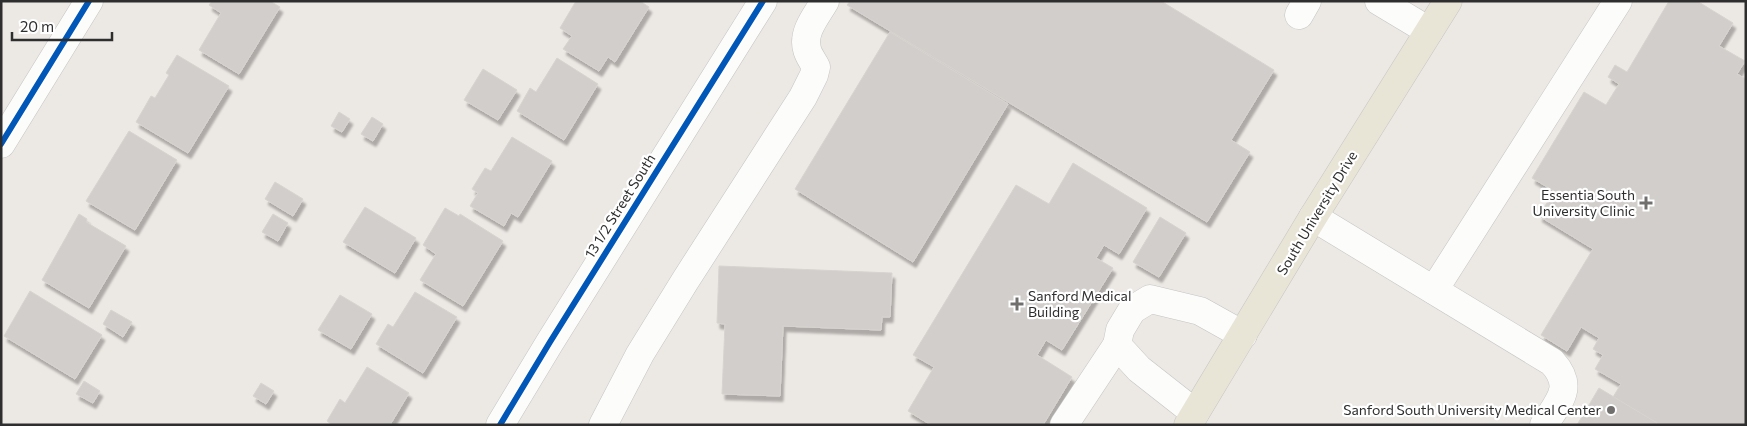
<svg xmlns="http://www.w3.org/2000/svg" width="1747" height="426" font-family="Commissioner,sans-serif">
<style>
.building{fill:#d1cecb;stroke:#d7d4d0;filter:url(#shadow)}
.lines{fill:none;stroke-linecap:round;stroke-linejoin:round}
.minor-casing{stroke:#c5c4c5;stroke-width:29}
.major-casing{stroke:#c6c5c4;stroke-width:29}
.minor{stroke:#fcfcfb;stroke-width:28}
.major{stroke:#e8e4d6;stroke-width:28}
.cycleway-casing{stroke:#fff;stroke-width:9}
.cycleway{stroke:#0057b8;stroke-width:6}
.poi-dot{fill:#706f6e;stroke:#fff;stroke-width:2}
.labels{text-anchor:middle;stroke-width:4.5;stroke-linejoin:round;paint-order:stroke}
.poi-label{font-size:14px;fill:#2e2e2e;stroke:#fff;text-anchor:end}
.street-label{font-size:14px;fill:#2e2e2e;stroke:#fff}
</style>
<defs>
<filter id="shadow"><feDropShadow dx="3" dy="5.5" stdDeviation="1" flood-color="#0004"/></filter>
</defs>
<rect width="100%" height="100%" fill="#ece8e4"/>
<g class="building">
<path d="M212 1H270L280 7 239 74 199 50 221 13 209 5Z"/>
<path d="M576 1H640L649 7 615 62 608 57 599 71 563 49 572 36 560 28Z"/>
<path d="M850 1H1161L1274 70 1231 140 1250 152 1207 222 847 5Z"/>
<path d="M1669 1H1697L1733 23 1719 46 1745 61 1737 74 1746 79V425H1656L1657 423 1613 397 1621 384 1595 369 1603 355 1593 349 1599 338 1581 327 1567 351 1541 335 1593 249 1539 216 1554 191 1532 178 1584 92 1606 105 1619 84 1608 77 1615 65 1627 72Z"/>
<path d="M890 32 1008 104 913 262 795 189Z"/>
<path d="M177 55 229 86 188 153 136 122 151 96 155 98 169 75 166 73Z"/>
<path d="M557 58 598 84 564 140 517 111 530 88 536 92Z"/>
<path d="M483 69 517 90 498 120 464 100Z"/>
<path d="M339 112 350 119 342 132 331 126Z"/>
<path d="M372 117 383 124 373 141 361 134Z"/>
<path d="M129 131 177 160 135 230 86 201Z"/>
<path d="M512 137 552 161 518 217 511 213 504 226 470 206 478 193 472 189 485 168 491 171Z"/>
<path d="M1073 163 1147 208 1119 254 1104 245 1096 258 1113 268 1062 350 1046 340 1037 355 1072 377 1043 425H931L908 411 934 367 913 355 1016 185 1049 204Z"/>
<path d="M275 182 303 199 293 216 265 199Z"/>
<path d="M365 207 416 238 395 273 343 242Z"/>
<path d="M445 208 459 216 460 214 503 241 463 306 420 280 436 254 423 245Z"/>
<path d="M79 214 87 219 86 222 126 246 89 308 42 280Z"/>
<path d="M273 214 288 223 278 241 262 232Z"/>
<path d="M1160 217 1186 233 1159 277 1133 262Z"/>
<path d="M719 266 892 273 890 317H882L881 330 783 326 780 396 722 394 725 324 717 323Z"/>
<path d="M30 291 102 335 75 379 4 336Z"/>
<path d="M415 292 457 317 423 373 376 344 388 324 393 327Z"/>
<path d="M340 295 372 314 351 349 318 330Z"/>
<path d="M111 310 132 322 123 337 103 324Z"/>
<path d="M367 367 409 393 390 425H332L327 421 340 399 345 403Z"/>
<path d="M84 381 100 391 93 403 76 394Z"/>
<path d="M261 383 274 391 266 404 253 396Z"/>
<path d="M1599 388 1657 423 1656 425H1577Z"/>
</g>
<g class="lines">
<g class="minor-casing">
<g id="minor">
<path d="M1379 1 1429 31"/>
<path d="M1299 15 1307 1"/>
<path d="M1 144 89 1"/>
<path d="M1313 217 1552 362C1575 387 1559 401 1544 425"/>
<path d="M1434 290 1618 1"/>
<path d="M1195 413 1139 369 1117 345 1120 330 1132 310 1150 299 1200 311 1243 335"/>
<path d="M500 425 550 342 763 1"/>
<path d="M603 425 640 354 685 281 803 97 814 75 816 67C813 61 808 55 807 49 802 32 817 15 825 1"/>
<path d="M1064 425 1117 345"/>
</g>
</g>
<g class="major-casing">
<path id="major" d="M1188 425 1313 217 1448 1"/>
</g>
<use href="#minor" class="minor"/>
<use href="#major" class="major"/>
<g class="cycleway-casing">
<g id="cycleway">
<path d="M1 144 89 1"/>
<path d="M500 425 550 342 763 1"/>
</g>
</g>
<use href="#cycleway" class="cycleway"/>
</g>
<g class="poi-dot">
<path d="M1643.5 195.5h5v5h5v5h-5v5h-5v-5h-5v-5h5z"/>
<path d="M1014.5 296.5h5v5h5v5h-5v5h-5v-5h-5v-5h5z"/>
<circle cx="1611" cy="410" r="5"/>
</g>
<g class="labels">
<g class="poi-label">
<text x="1635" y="200">Essentia South<tspan x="1635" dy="16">University Clinic</tspan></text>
<text x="1028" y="301" text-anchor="start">Sanford Medical<tspan x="1028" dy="16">Building</tspan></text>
<text x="1601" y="415">Sanford South University Medical Center</text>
</g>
<g class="street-label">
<text transform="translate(620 206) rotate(-58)" y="5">13 1/2 Street South</text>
<text transform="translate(1317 213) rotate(-59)" y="5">South University Drive</text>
</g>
</g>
<rect width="1747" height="426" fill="none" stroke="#2e2e2e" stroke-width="5"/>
<path d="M12 32v8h100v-8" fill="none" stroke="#2e2e2e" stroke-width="2.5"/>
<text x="20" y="32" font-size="15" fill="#2e2e2e" stroke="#ffffff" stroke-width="4" paint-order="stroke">20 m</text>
</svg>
